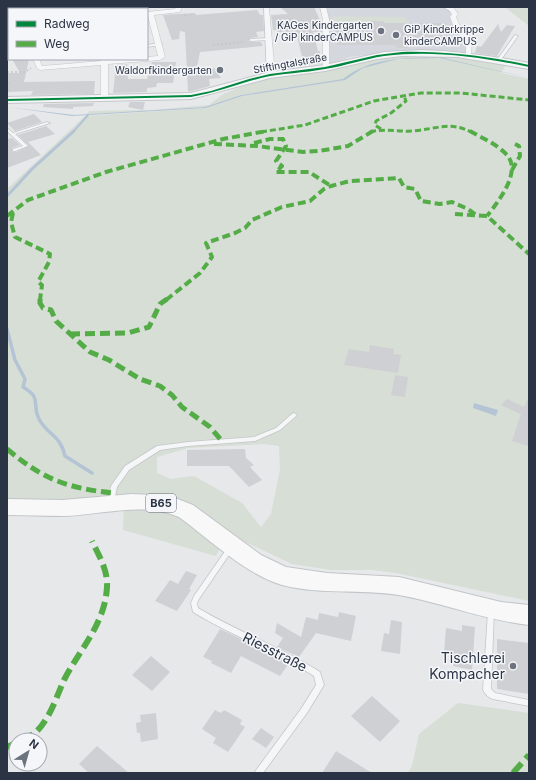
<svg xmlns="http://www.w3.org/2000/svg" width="536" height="780" font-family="Inter,sans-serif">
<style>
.built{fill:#d4d7dd}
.green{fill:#d6ded6;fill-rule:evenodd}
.water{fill:#b4c4d5}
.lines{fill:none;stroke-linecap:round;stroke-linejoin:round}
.stream-far2{stroke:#b4c4d5;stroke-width:2}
.stream-far1{stroke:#b4c4d5;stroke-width:3}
.stream{stroke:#b4c4d5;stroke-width:3.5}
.building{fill:#ced0d3}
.service-casing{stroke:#c4c6c8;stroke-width:1.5}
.minor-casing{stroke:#c4c6c8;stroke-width:1}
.tertiary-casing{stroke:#c4c6c8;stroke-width:2}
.primary-casing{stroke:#c2c5c8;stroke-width:2}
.path{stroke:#c5c6ca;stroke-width:1.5;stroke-dasharray:2 2;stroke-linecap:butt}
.service{fill:#f5f6f7;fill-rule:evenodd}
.minor{fill:#f5f6f7;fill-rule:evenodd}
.tertiary{fill:#f5f6f7;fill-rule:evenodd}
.primary{fill:#f8f8f8;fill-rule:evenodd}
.quiet-far3{stroke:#54ac47;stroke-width:3;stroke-dasharray:6 3;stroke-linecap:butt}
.quiet-far2{stroke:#54ac47;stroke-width:4;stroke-dasharray:8 4;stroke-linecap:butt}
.quiet-far1{stroke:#54ac47;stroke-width:5;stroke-dasharray:10 5;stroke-linecap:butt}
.quiet{stroke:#54ac47;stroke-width:6;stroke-dasharray:13 6;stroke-linecap:butt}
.cycleway-casing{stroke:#f4f6f9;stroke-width:2}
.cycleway{fill:#00873e;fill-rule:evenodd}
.poi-dot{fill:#6c737f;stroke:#f4f6f9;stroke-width:1.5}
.labels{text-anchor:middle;stroke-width:3;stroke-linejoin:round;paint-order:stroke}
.far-poi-label{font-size:10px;fill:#2b3445;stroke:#f4f6f9;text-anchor:end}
.far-street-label{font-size:10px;fill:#2b3445;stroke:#f4f6f9}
.shield{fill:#f4f6f9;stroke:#676e7b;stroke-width:1}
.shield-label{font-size:11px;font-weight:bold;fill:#2b3445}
.near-street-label{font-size:14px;fill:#2b3445;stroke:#f4f6f9}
.near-poi-label{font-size:14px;fill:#2b3445;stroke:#f4f6f9;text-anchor:end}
</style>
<rect width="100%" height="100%" fill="#e6e8ea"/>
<path class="built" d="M327 7H444L451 10 453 14 450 16 469 41 470 52 396 51 350 57 330 64Z"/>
<g class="green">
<path d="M7 7H88L82 9H9V27H7Z"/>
<path d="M505 7H529V26Z"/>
<path d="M332 16 406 17 408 23H394L385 28 383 21H370V25H344V27H335Z"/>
<path d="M442 52 507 63 501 73 529 79V601L396 573 372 570H331L292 564 154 499 42 501 7 499V189L85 116 206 108 242 96 330 82 241 95 206 107 86 115 89 111 152 110 209 105 223 94 260 79 386 55ZM265 444 279 446 280 470 271 514 261 527 242 503 194 476 170 479 157 473V457L188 448Z"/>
<path d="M124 507 174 512 221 546 216 556 123 530Z"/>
<path d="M458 703 529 713V773H408L412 766 419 734Z"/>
</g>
<g class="water">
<path d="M439 57 529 78 439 58 398 59 363 68 345 80 242 96 206 108 72 116 7 107 74 115 205 107 241 95 343 79C371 57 405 58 439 57Z"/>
<path d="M474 403 498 410 496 416 473 408Z"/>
</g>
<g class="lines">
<path class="stream-far2" d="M73 132 88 115"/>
<path class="stream-far1" d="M7 196 32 169 74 131"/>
<path class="stream" d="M7 329 15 360 25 379 23 387C43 399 31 403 39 419 47 435 60 434 65 456L92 473"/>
</g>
<g class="building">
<path d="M280 7H314L322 25V32H313L318 51H320V64L304 65 296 32H277V30H273L271 15 288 14Z"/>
<path d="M257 10 260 15H263L264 31 256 32 258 37 250 38 248 41 251 42H261L263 46 200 52 196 72 215 68 221 78 209 79 210 86 188 92 185 32 180 31 179 39 172 40 163 15 195 13 196 15Z"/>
<path d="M369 21H383L384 23H446L452 42 405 41 408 48H397L396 45H337L335 27H344L343 25H370Z"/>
<path d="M498 24 501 32 507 25 515 26 497 56 475 53 477 46 481 47Z"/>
<path d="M12 59H29L24 82 95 81 94 94 31 95 33 91 7 92V73H20Z"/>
<path d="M152 62H176L173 83H157L156 87 147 88V92L113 93 116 65 127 64 128 79H147Z"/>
<path d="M130 102H145L143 110 128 107Z"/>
<path d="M94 103 93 106 73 107V109L43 107 44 104Z"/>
<path d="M34 114 42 122 15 131 7 123Z"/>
<path d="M46 126 55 134 28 142 41 155 7 168V139L12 138 20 145 12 148V152H16L29 146 18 135Z"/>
<path d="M370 345 394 349 393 354 401 355 398 373 344 365 349 349 369 352Z"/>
<path d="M395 375 408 377 405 397 391 395Z"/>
<path d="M529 396V446L512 441 521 414 501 405 507 399 524 407Z"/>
<path d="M245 449 246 458 254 465 250 467 262 480 249 487 229 466H187V450Z"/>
<path d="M186 571 197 575 189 589 191 590 177 611 155 601 170 580 178 584Z"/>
<path d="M339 612 356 616 351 641 316 633 299 657 277 647 283 638 275 633 277 623 301 637 306 617 318 620 319 613 338 617Z"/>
<path d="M391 620 402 622 400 654 381 651 384 633 389 634Z"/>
<path d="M462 625 475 627 472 670 453 666 454 655 444 653 446 628 462 631Z"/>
<path d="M220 629 259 648 289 663 280 676 241 656 231 673 211 663 212 661 203 657Z"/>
<path d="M497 639 529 643V694L497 689Z"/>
<path d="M151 656 170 672 152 691 132 675Z"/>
<path d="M372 696 400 721 380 742 351 716Z"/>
<path d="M215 710 221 713 224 710 242 720 240 724 245 727 228 752 213 743 216 738 202 729Z"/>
<path d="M156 713 158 739 141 742 140 733H137L136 723 141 722 140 715Z"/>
<path d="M261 728 274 737 266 748 252 739Z"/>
<path d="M97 746 129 773H89L79 764Z"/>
<path d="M336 751 372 773H322Z"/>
</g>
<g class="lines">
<g class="service-casing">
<g id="service">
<path d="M443 7H447L453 10 450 11Z"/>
<path d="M515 35 518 36 500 61H498L497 60Z"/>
<path d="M269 38H270V40L251 41 249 40 251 39Z"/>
<path d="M160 43 162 44 161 45 147 47V45Z"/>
<path d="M47 122 50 123 15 134 28 146 15 151H13V149L23 146 7 131V128L13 133Z"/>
<path d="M294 413 297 415 296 416 280 430 255 441 188 446 160 450 129 470 117 487 113 505H109L108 503 111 486 125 466 157 446 188 442 254 437 276 428 292 414Z"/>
<path d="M230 546 232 547 233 549 199 599 197 603 198 608C238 632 281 647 320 672L324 685 307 713 263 773H254L301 709 316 685 314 676C275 651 232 636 193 612L191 603 194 596 228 547Z"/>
<path d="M491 608 493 609 494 611 491 689 495 693 529 700V706L493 699C489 698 485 694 483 690L488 611 489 609Z"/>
</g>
</g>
<g class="minor-casing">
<g id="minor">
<path d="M176 7H182L180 12 154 15 165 57 160 60 108 64V99L101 97V65L40 70 37 68 33 59H39L42 66 101 61V59H147V57L158 56 147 12 175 9Z"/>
<path d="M264 7 269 8 275 75 271 77 267 75Z"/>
<path d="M320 7H326L329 19V68L326 70 323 68V19Z"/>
<path d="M447 7H453L458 14 456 17 461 29 472 41 471 55 466 54V41L455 30 450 17 452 14Z"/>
</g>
</g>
<g class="tertiary-casing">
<path id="tertiary" d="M421 50C457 51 493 56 529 63V69L457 57 402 56 377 59 325 71 270 78 191 99 7 103V97L191 93 270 72 325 65 384 52Z"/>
</g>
<g class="primary-casing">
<path id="primary" d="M132 494 170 496 193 505 261 555 286 567 327 573 399 577 501 602 529 605V625C484 620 443 603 399 595 361 589 320 595 282 585 245 574 209 539 179 517 144 501 100 515 63 516 44 516 25 515 7 515V499L63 500Z"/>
</g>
<g class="path">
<path d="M184 15 190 16 192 14"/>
<path d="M213 45 244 42"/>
<path d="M129 68V71H133"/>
<path d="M7 72H25L31 68"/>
<path d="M7 83H9"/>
<path d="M7 90H10"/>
</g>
<use href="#service" class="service"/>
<use href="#minor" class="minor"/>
<use href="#tertiary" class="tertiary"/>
<use href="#primary" class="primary"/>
<g class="quiet-far3">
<path d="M381 129 375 125 376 121 391 113 406 101 404 96"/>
<path d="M261 132 305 125 374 101 421 93H461L529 100"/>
<path d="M370 132C385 128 398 132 413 131 436 129 450 121 471 132"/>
</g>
<g class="quiet-far2">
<path d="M470 131C482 138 497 144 507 155 522 172 498 202 487 216"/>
<path d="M254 143 270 139H283L286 146 276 161 282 166 276 172H309L331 186"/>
<path d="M214 144 257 146 303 152 319 151 348 146 373 131"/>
<path d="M512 170 520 156 519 146 515 144"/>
<path d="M13 213 11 222 15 237 50 254 49 262 38 282 42 285 40 300"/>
<path d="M455 214 487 216 529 254"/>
<path d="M7 216 28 200 106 172 223 139 267 131"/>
<path d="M166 300 200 273 212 257 206 243 235 233 245 228 252 220 282 207 310 201 324 189 331 186 350 181 399 178 404 187 415 189 421 201 440 204 452 202 468 209 476 215"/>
</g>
<g class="quiet-far1">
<path d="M40 299V303L43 308 51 310 56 321 90 352 109 360 140 379 160 386 172 395 182 407 210 427 222 441"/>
<path d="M70 334 128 333 149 327 160 304 167 299"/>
<path d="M7 449C43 479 66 488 113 493"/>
</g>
<g class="quiet">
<path d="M21 740C25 738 31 736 35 733 50 719 56 698 64 680 80 649 105 624 107 587 108 570 99 556 92 541"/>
<path d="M7 747 16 743"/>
<path d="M513 773 529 755"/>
</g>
<g class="cycleway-casing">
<path id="cycleway" d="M402 52C445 51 487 56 529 65V67C481 57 433 50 384 56 364 59 345 66 325 69 304 73 282 73 261 78 238 84 215 93 191 97L7 101V99L191 95 211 91 249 79 270 74 325 67 377 55Z"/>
</g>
<use href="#cycleway" class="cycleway"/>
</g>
<g class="poi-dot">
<circle cx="381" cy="31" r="4"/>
<circle cx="396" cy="35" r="4"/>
<circle cx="220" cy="70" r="4"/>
<circle cx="513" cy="666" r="4"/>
</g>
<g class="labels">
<g class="far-poi-label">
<text x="373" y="29">KAGes Kindergarten<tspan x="373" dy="12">/ GiP kinderCAMPUS</tspan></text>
<text x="404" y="33" text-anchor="start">GiP Kinderkrippe<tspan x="404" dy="12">kinderCAMPUS</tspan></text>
<text x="212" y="74">Waldorfkindergarten</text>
</g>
<g class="far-street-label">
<text transform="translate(290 63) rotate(-10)" y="4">Stiftingtalstraße</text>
</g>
<rect class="shield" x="146" y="494" width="30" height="18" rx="3"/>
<g class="shield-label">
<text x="161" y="507">B65</text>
</g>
<g class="near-street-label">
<text transform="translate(275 652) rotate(27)" y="5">Riesstraße</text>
</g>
<g class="near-poi-label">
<text x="505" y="663">Tischlerei<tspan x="505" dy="16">Kompacher</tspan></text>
</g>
</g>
<rect width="536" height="780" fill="none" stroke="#2b3445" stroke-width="16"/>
<rect x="8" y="8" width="140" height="52" fill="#f4f6f9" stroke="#a4a8b1"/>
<rect x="16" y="21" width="20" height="6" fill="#00873e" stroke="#a4a8b1"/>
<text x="44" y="28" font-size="12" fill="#2b3445">Radweg</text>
<rect x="16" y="41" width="20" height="6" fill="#54ac47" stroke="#a4a8b1"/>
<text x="44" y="48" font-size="12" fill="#2b3445">Weg</text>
<g transform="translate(28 752) rotate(37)"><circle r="19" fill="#f4f6f9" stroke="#a4a8b1"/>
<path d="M0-3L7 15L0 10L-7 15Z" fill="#6c737f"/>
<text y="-6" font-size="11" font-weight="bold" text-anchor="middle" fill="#2b3445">N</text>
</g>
</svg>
